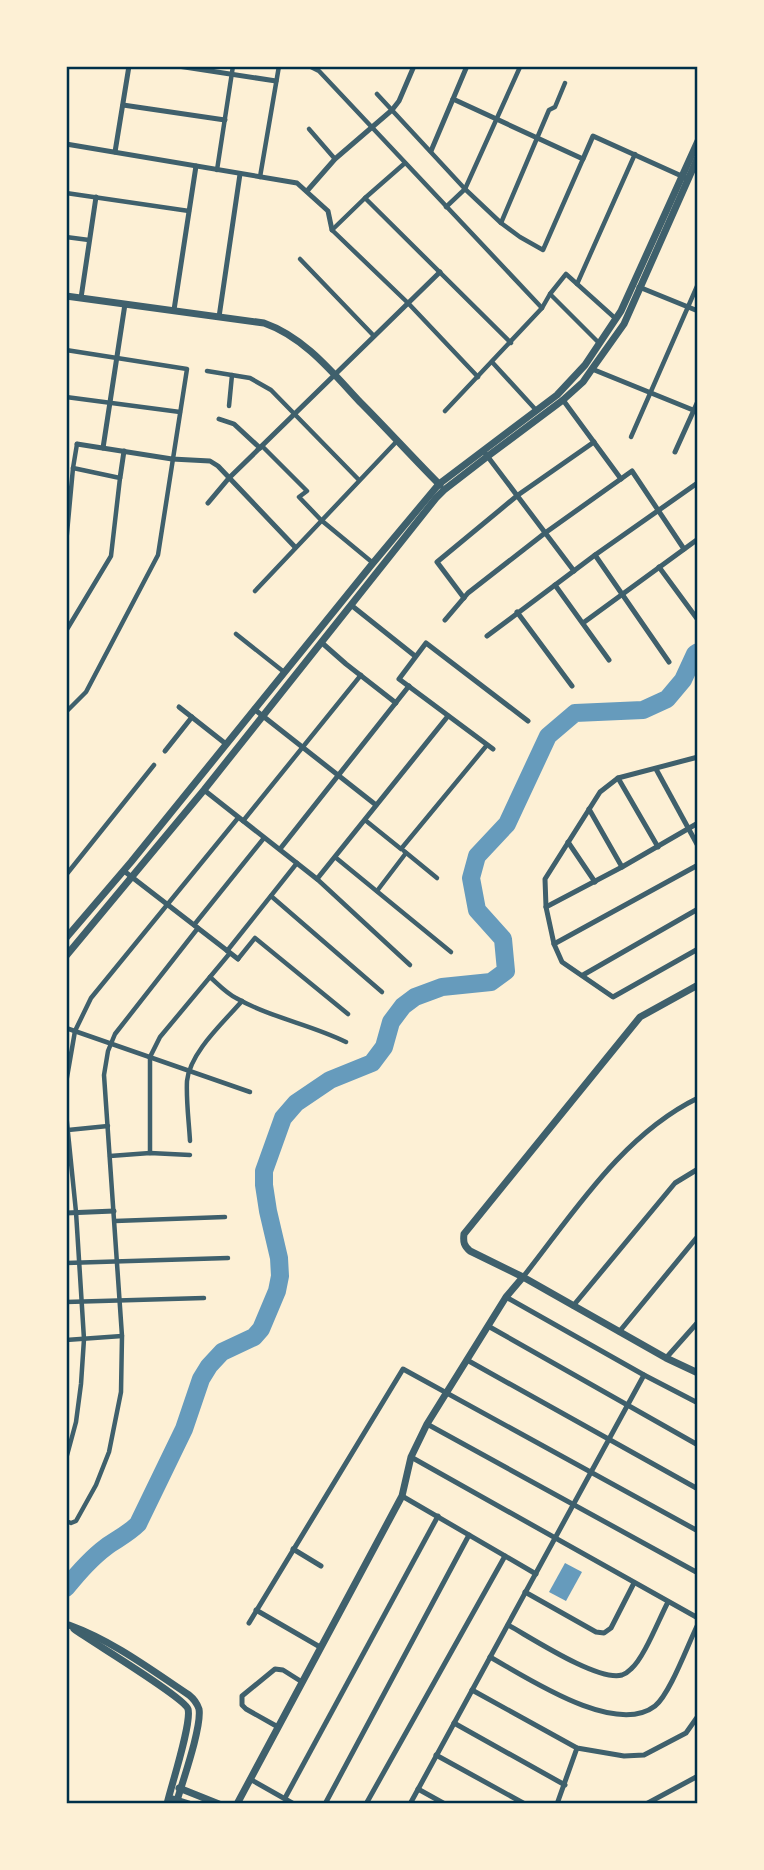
<svg xmlns="http://www.w3.org/2000/svg" width="764" height="1870" font-family="Helvetica,sans-serif">
<style>
.water{fill:#669bbc}
.lines{fill:none;stroke-linecap:round;stroke-linejoin:round}
.river{stroke:#669bbc;stroke-width:18}
.pedestrian{stroke:#3f606c;stroke-width:4.5}
.minor{stroke:#3f606c;stroke-width:5}
.tertiary{stroke:#3f606c;stroke-width:7}
.neatline{fill:none;stroke:#003049;stroke-width:2.5}
</style>
<rect width="100%" height="100%" fill="#fdf0d5"/>
<path class="water" d="M565 1563 582 1572 566 1601 549 1592Z"/>
<g class="lines">
<path class="river" d="M66 1588C78 1573 90 1559 106 1547 117 1539 128 1534 138 1524L184 1429 201 1379 209 1366 222 1352 254 1337 261 1329 277 1291 280 1276 279 1258 268 1211 264 1185V1171L283 1118 296 1103 330 1080 372 1063 384 1047 391 1022 403 1006 415 997 442 987 491 982 506 971 503 939 477 910 471 878 477 856 507 824 548 736 575 713 643 710 667 699 683 680 695 654 698 652"/>
<g class="pedestrian">
<path d="M309 66 319 71 542 308"/>
<path d="M377 94 465 189 501 223 520 237 543 250 583 159"/>
<path d="M309 129 335 159"/>
<path d="M405 163 365 198 332 230 408 303 478 377"/>
<path d="M217 170 233 66"/>
<path d="M260 177 279 66"/>
<path d="M66 193 189 211"/>
<path d="M365 198 511 343"/>
<path d="M446 207 465 189 520 67"/>
<path d="M501 223 549 110 555 107 565 83"/>
<path d="M66 237 89 240"/>
<path d="M300 259 374 336"/>
<path d="M577 284 635 154"/>
<path d="M550 294 599 343"/>
<path d="M66 350 187 369 158 555 86 692 66 712"/>
<path d="M492 362 536 410"/>
<path d="M207 371 250 378 271 390 359 480"/>
<path d="M66 397 180 412"/>
<path d="M229 406 232 375"/>
<path d="M445 411 542 308 550 294 566 274 616 319"/>
<path d="M631 437 698 284"/>
<path d="M262 446 307 491 299 497 321 520 373 563"/>
<path d="M66 544 73 468 77 444"/>
<path d="M255 591 397 441"/>
<path d="M66 631 111 556 120 478 73 468"/>
<path d="M236 634 284 672"/>
<path d="M365 820 401 849 487 745"/>
<path d="M243 821 361 675"/>
<path d="M404 851 437 878"/>
<path d="M335 857 451 952"/>
<path d="M66 875 154 765"/>
<path d="M317 879 410 965"/>
<path d="M377 891 406 853"/>
<path d="M271 896 382 992"/>
<path d="M194 925 264 838"/>
<path d="M227 951 297 863"/>
<path d="M238 959 255 938 348 1014"/>
<path d="M210 977C218 984 226 993 236 998 271 1018 310 1024 346 1042"/>
<path d="M66 1028 250 1092"/>
<path d="M66 1083 75 1031 91 998 238 818"/>
<path d="M66 1113 76 1212 84 1339 81 1384 76 1422 66 1459"/>
<path d="M68 1130 108 1126"/>
<path d="M190 1141C189 1122 186 1101 187 1081 190 1052 224 1022 242 1001"/>
<path d="M150 1153V1057L160 1037 230 953"/>
<path d="M110 1156 150 1153 190 1155"/>
<path d="M115 1221 225 1217"/>
<path d="M66 1263 228 1258"/>
<path d="M66 1302 204 1298"/>
<path d="M66 1340 122 1336"/>
<path d="M66 1521 71 1523 76 1521 96 1485 109 1452 121 1392 122 1336 104 1075 108 1051 115 1034 198 928"/>
</g>
<g class="minor">
<path d="M178 66 276 81"/>
<path d="M453 99 583 159 593 136 686 178"/>
<path d="M123 105 225 120"/>
<path d="M66 144 297 183 328 211 332 230"/>
<path d="M431 151 467 66"/>
<path d="M115 152 129 66"/>
<path d="M307 191 335 159 392 110 399 101 414 66"/>
<path d="M639 287 698 311"/>
<path d="M81 298 96 197"/>
<path d="M174 310 196 166"/>
<path d="M219 317 240 174"/>
<path d="M592 369 693 410"/>
<path d="M563 400 621 479"/>
<path d="M219 419 234 424 260 448"/>
<path d="M77 444 172 459 210 461 218 466 295 547"/>
<path d="M103 448 125 304"/>
<path d="M675 452 698 401"/>
<path d="M485 453 574 571"/>
<path d="M120 478 124 451"/>
<path d="M208 503 229 478 440 272"/>
<path d="M595 555 669 662"/>
<path d="M659 567 698 620"/>
<path d="M555 585 609 660"/>
<path d="M464 598 437 562 518 495 594 442"/>
<path d="M351 605 415 656"/>
<path d="M517 612 572 686"/>
<path d="M445 620 468 593 545 533 632 471 684 549"/>
<path d="M583 623 698 539"/>
<path d="M487 636 595 555 696 484"/>
<path d="M321 642 346 664 396 703"/>
<path d="M179 707 226 744"/>
<path d="M254 709 376 805"/>
<path d="M493 749 399 679 426 643 528 721"/>
<path d="M165 751 192 717"/>
<path d="M698 757 618 778 600 792 545 879 546 907 554 944 562 962 613 997 698 949"/>
<path d="M656 769 698 846"/>
<path d="M618 778 658 847"/>
<path d="M204 790 317 879 448 716"/>
<path d="M589 809 622 867"/>
<path d="M568 842 595 882"/>
<path d="M280 849 409 686"/>
<path d="M124 871 238 959"/>
<path d="M546 907 622 867 698 823"/>
<path d="M554 944 698 865"/>
<path d="M583 975 698 909"/>
<path d="M66 1213 114 1211"/>
<path d="M523 1277C573 1214 622 1135 698 1098"/>
<path d="M506 1297 644 1375 698 1403"/>
<path d="M573 1306 675 1183 698 1169"/>
<path d="M488 1326 698 1445"/>
<path d="M619 1332 698 1236"/>
<path d="M666 1358 698 1322"/>
<path d="M467 1360 698 1489"/>
<path d="M427 1424 698 1573"/>
<path d="M411 1457 698 1618"/>
<path d="M402 1496 536 1574"/>
<path d="M293 1549 321 1566"/>
<path d="M525 1592 596 1632 604 1633 611 1628 634 1583"/>
<path d="M256 1610 320 1647"/>
<path d="M249 1623 403 1369 698 1531"/>
<path d="M508 1625C530 1637 598 1682 622 1675 625 1674 628 1672 631 1669 644 1658 659 1619 668 1602"/>
<path d="M490 1657C526 1677 615 1737 655 1706 670 1694 688 1644 698 1624"/>
<path d="M472 1690 577 1748 624 1756 644 1755 686 1733 698 1716"/>
<path d="M454 1723 565 1785"/>
<path d="M278 1727 246 1709 242 1705V1696L275 1669 283 1670 302 1682"/>
<path d="M436 1755 525 1804"/>
<path d="M250 1779 294 1804"/>
<path d="M418 1789 445 1804"/>
<path d="M285 1798 438 1516"/>
<path d="M325 1804 469 1535"/>
<path d="M366 1804 505 1556"/>
<path d="M410 1804 644 1375"/>
<path d="M557 1804 577 1748"/>
<path d="M646 1804 698 1776"/>
</g>
<g class="tertiary">
<path d="M66 296 264 323C304 337 332 372 360 402 387 429 413 458 440 485"/>
<path d="M66 938 131 862 373 563 439 484 557 395 585 365 621 311 698 141"/>
<path d="M66 956 204 790 436 498 444 490 488 456 563 400 583 382 592 369 624 324 698 157"/>
<path d="M698 985 640 1017 464 1234C463 1242 464 1246 470 1251L523 1277 666 1358 698 1373"/>
<path d="M69 1625C113 1641 150 1669 189 1695 194 1699 197 1703 199 1709 202 1727 182 1783 176 1804"/>
<path d="M74 1629C90 1641 184 1697 188 1709 192 1723 171 1786 167 1804"/>
<path d="M179 1788 219 1804"/>
<path d="M173 1799 189 1804"/>
<path d="M237 1804 402 1496 411 1457 427 1424 506 1297 523 1277"/>
</g>
</g>
<rect width="764" height="1870" fill="none" stroke="#fdf0d5" stroke-width="136"/>
<rect x="68" y="68" width="628" height="1734" class="neatline"/>
</svg>
